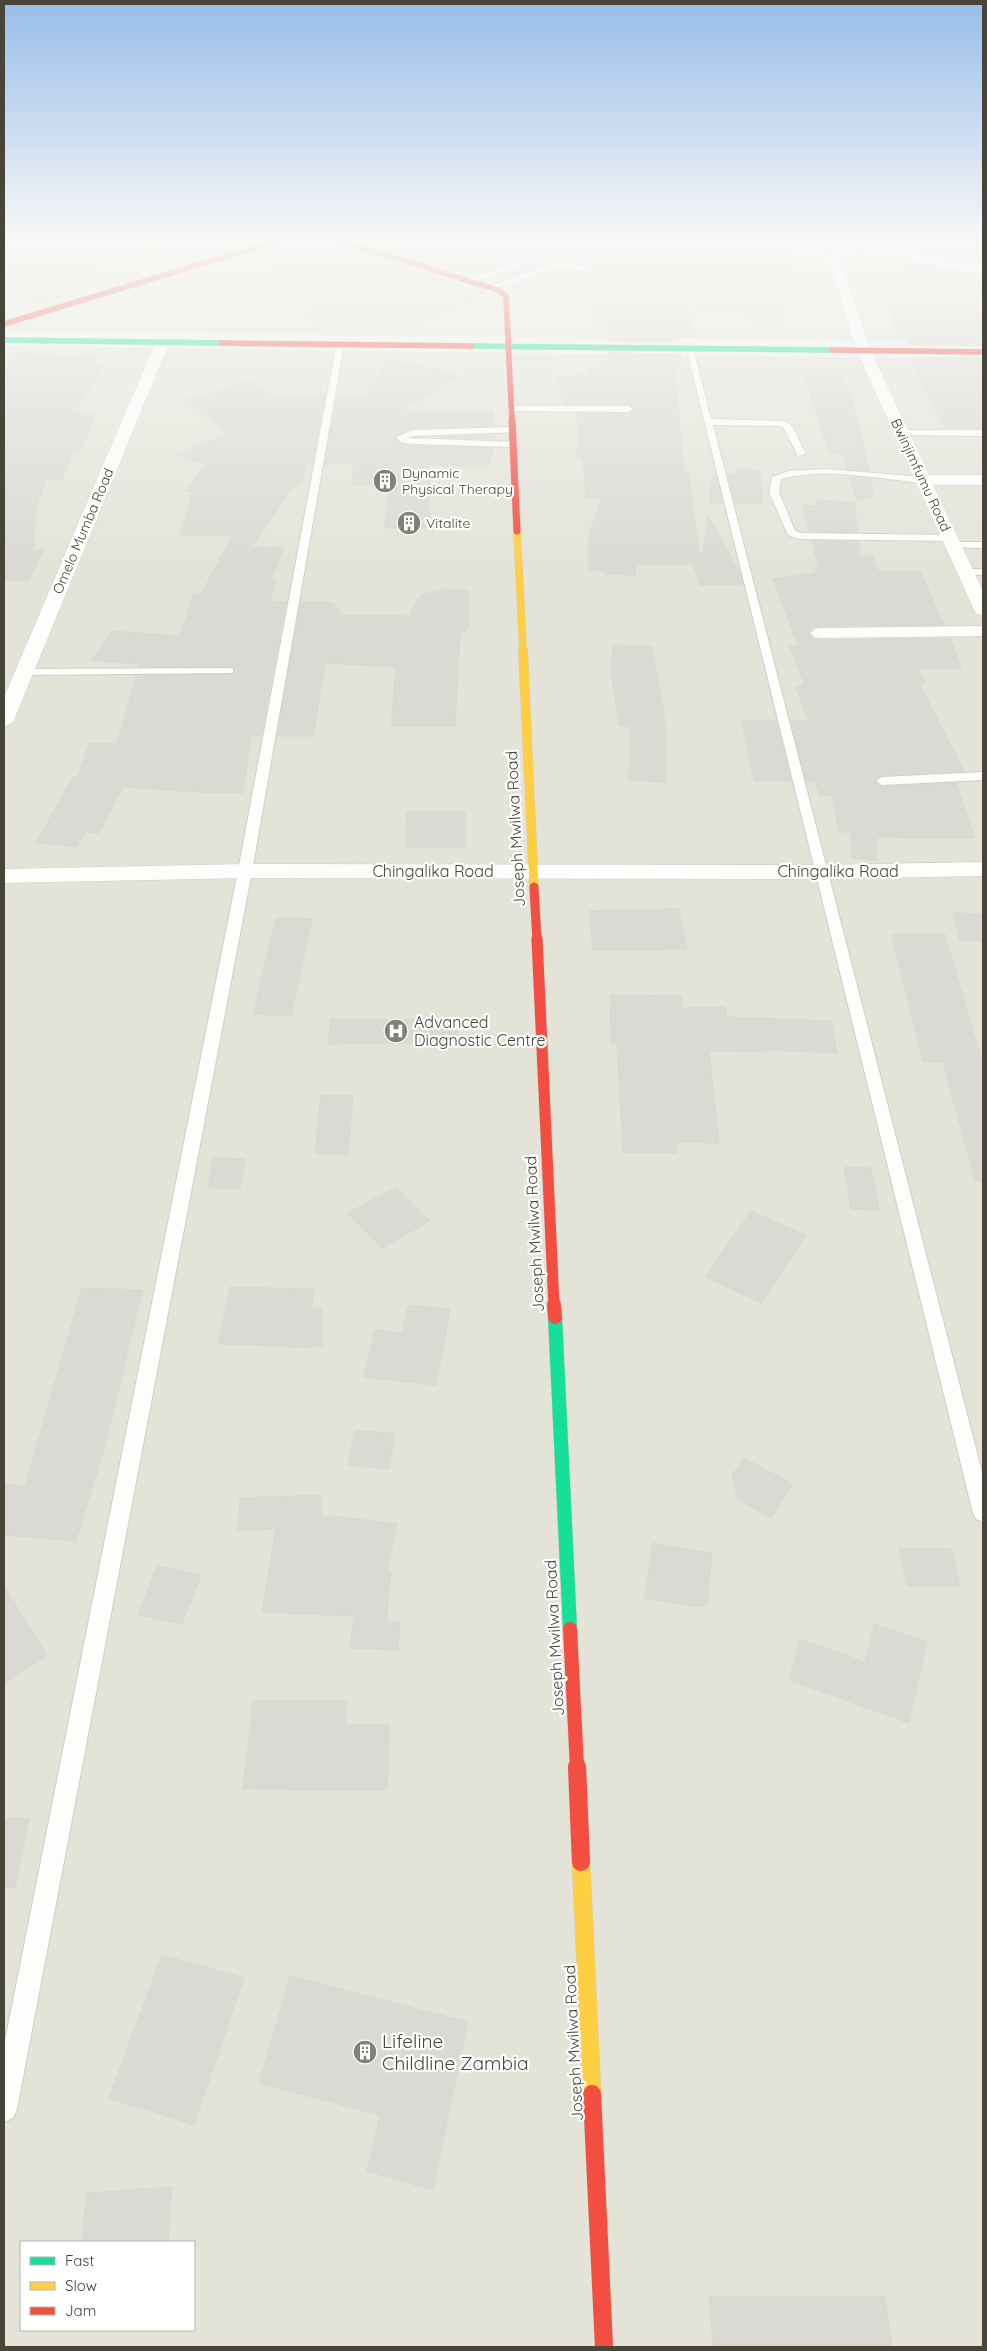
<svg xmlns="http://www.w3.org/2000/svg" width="987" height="2351" font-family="Quicksand,sans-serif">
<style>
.residential{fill:#e3e3d8;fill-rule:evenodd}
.building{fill:#dad9d3;stroke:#d8d8d0}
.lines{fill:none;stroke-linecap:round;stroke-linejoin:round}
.lane-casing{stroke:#cecec8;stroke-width:2}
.street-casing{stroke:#cecec8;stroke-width:1}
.fast-far1-casing{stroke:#cfd0c4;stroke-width:6}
.fast-casing{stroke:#cfd0c4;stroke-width:15}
.slow-far2-casing{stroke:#cfd0c4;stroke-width:8}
.slow-far1-casing{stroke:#cfd0c4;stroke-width:10}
.slow-casing{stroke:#cfd0c4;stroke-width:19}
.jam-far5-casing{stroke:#cfd0c4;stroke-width:6}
.jam-far4-casing{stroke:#cfd0c4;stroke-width:8}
.jam-far3-casing{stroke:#cfd0c4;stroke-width:10}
.jam-far2-casing{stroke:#cfd0c4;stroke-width:12}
.jam-far1-casing{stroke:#cfd0c4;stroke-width:15}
.jam-casing{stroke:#cfd0c4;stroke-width:19}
.lane{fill:#fdfdfc;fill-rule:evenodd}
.street{fill:#fdfdfc;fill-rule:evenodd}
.fast-far1{stroke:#16e098;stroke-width:5.5}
.fast{stroke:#16e098;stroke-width:14}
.slow-far2{stroke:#ffcf43;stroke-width:7}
.slow-far1{stroke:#ffcf43;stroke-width:9}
.slow{stroke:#ffcf43;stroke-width:18}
.jam-far5{stroke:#f24e42;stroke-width:5.5}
.jam-far4{stroke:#f24e42;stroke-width:7}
.jam-far3{stroke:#f24e42;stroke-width:9}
.jam-far2{stroke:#f24e42;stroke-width:11}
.jam-far1{stroke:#f24e42;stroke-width:14}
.jam{stroke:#f24e42;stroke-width:18}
.labels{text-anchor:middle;stroke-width:4.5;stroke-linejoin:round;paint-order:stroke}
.far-poi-label{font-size:14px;fill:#464537;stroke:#fff;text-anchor:start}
.far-street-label{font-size:14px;fill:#464537;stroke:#fff}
.street-label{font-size:16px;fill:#464537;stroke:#fff}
.poi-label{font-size:16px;fill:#464537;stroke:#fff;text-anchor:start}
.near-poi-label{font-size:19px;fill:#464537;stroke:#fff;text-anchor:start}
</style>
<rect width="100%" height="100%" fill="#f0f0eb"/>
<g class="residential">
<path d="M4 240H983V342L4 331Z"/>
<path d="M4 346 983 359V2347H4ZM21 2242H194V2330H21Z"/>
</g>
<g class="building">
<path d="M4 240H161L162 247 86 269 120 281 40 302 4 286Z"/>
<path d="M326 240H330L333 244 487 293 412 323 311 320 322 290 260 272 325 252Z"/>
<path d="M355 240H599L600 242 647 250 676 240H754L758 244 781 250 751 260 803 271 779 285 777 322H753L747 306 683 305 698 337 672 339 673 342 608 341 609 320H592L594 298 515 297V284L561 268 589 273 595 270 593 267 560 260 495 283 485 280 544 258 547 254 540 251 473 276Z"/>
<path d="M974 240H983V264L923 253 932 246 961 251Z"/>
<path d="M911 262 983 276V346L909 345 907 335 895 334 890 304H913L898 272Z"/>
<path d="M608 353 678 354 681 364H674L684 472 689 473 699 553H703L708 515 741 576 743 584 700 585 693 564 635 565 636 575 604 574V571L589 570V536L602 498H586L583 458 576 457 579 441 577 413 629 414 635 409 629 404H564L556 376 588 375V368H608Z"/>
<path d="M18 354 97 357 90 366H105L74 412 96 413 80 452H73L62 479H46L36 507 33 550H43L29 580H4V371Z"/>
<path d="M912 357 983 358V428H945L919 378H917Z"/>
<path d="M389 360 460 375 402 411H493L494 426 413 428 394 437 400 444 413 446 493 448 489 467 428 465 430 527 385 528 388 484 353 485V464H325L337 395 363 397Z"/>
<path d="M804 376 841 378 852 398 869 471 847 469 842 453H829Z"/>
<path d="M253 381 275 398 305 399 307 394 325 395 312 464H308L299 485H294L252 547 284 548 271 580H276L270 601 286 602 261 736H251L243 793H216L123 787 99 833 85 832 77 846 36 843 73 777H78L89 743H117L136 676 234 674V668L229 666 138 667 139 664 92 660 112 631 180 636 194 594H201L233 535H180L193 492 186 491 205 464 180 456 227 433 186 399 223 392 219 389Z"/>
<path d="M495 435V439L434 437Z"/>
<path d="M735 469 760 470 763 504 735 503 728 474 734 475Z"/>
<path d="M713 474H716L723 503 709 502Z"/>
<path d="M849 477 870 479 874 496 857 501Z"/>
<path d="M816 500 855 503 857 532 809 531 802 505 816 506Z"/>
<path d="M812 541 858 542 860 556H873L878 571H920L944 625 820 626 812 628 809 633 812 638 820 640 950 638 962 669 917 668 925 683H919L964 771 882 775 874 782 882 787 956 783 975 838 877 837V861L851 858V832H839L832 795 820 796 815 781H806L791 721H809L795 686H805L790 646H798L773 579 817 573 815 569H819Z"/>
<path d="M445 589 469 591V627L460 634 455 726H391L396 667 325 663 313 736H277L301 602H332L343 615 410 616 418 599 422 595Z"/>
<path d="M613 645 652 647 665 719 666 782 629 780 630 726H619L611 669Z"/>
<path d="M742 721H776L791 781H754Z"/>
<path d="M465 811V847H405L407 812Z"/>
<path d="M679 909 687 949 593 950 589 911Z"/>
<path d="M953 913 983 914V941H960Z"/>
<path d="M276 918 312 919 291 1016 253 1014Z"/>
<path d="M891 934H945L983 1065V1180L975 1181 943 1062H923Z"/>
<path d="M610 995 682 996V1008L725 1007 727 1017 832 1021 837 1053 767 1050V1052L709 1051 719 1143 676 1142 677 1153H623L617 1044 611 1043Z"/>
<path d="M331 1019H458V1043L328 1044Z"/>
<path d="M321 1095H353L348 1155 315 1153Z"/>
<path d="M213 1158 245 1159 240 1188H208Z"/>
<path d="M844 1167 871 1168 879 1210 851 1209Z"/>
<path d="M396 1187 430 1221 382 1248 348 1213Z"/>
<path d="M751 1211 806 1235 762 1303 705 1277Z"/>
<path d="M230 1287 314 1289 312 1308H322V1346L287 1348V1346L218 1344Z"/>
<path d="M82 1288 143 1290 101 1460 76 1541 4 1535V1484L25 1486Z"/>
<path d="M408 1305 450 1309 436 1385 364 1377 375 1330 402 1333Z"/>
<path d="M355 1430 395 1434 389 1469 348 1465Z"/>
<path d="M744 1458 793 1484 771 1518 738 1500 732 1475Z"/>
<path d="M321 1495V1516L332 1518 333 1516 397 1524 387 1571 391 1572 386 1621 400 1622 398 1650 350 1648 354 1616 262 1612 276 1529 238 1530 240 1498Z"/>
<path d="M653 1543 712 1553 707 1605 690 1606 644 1598Z"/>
<path d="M899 1549H952L960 1586H907Z"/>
<path d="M157 1566 201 1575 182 1624 138 1615Z"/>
<path d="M4 1586 47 1656 4 1683Z"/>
<path d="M874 1624 927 1642 909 1723 789 1680 800 1639 865 1662Z"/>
<path d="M253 1701H347L345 1725H390L387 1790 243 1789Z"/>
<path d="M29 1818 15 1888 4 1887V1819Z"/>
<path d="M162 1955 244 1978 194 2125 109 2098Z"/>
<path d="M290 1976 468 2022 433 2190 367 2171 380 2115 259 2083Z"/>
<path d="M172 2187 168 2242H82L87 2193Z"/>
<path d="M709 2296H885L892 2347H713Z"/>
</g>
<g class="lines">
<g class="lane-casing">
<g id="lane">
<path d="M541 253 545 255 543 256 472 283 465 281Z"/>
<path d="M561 262 593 269 589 271 561 266 492 290 485 288Z"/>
<path d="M337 342 344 344 252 871 17 2109 13 2118 4 2122V2046L238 871Z"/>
<path d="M686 346 693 348 711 419 784 421 792 426 806 454 798 456 784 428 780 426 713 425 983 1476V1522L976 1519 973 1513Z"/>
<path d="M511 406H629L633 409 629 412 508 411V407Z"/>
<path d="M512 427 515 428V432L414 436 407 438 516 442V446L513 447 413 444 400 442 396 437 413 430Z"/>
<path d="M902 430H983V436L899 435 898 433Z"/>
<path d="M826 469 922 477 927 480 922 483C879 479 823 467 781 479L779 492 795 531 800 533 950 535 955 538 950 541 799 539 788 535 769 492 772 477 789 471Z"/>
<path d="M952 542H983V548L948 547 947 545Z"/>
<path d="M966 569H983V575L962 574 961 572Z"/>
<path d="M229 668 233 669V673L24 675 18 672 24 669Z"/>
<path d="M983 772V780L882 785 876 781 882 777Z"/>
</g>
</g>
<g class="street-casing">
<g id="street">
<path d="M756 240H775L832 255 856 240H870L865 244 983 266V274L857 250 840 260 871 351 929 475H983V485H933L983 591V615L977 614 974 610 857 351 829 261 758 242Z"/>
<path d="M163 337 170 341 14 720 11 724 4 726V697L156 341Z"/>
<path d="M983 626V636L820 638 814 637 811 633 814 629 820 628Z"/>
<path d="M983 862V876L821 879 245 878 4 883V869L245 864 821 865Z"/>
</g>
</g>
<g class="fast-far1-casing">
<g id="fast-far1">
<path d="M4 340 221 343"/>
<path d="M472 346 832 350"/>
</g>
</g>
<g class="fast-casing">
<path id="fast" d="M555 1317 570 1629"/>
</g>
<g class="slow-far2-casing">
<path id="slow-far2" d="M517 531 523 651"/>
</g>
<g class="slow-far1-casing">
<path id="slow-far1" d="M523 650 534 887"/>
</g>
<g class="slow-casing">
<path id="slow" d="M581 1862 592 2094"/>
</g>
<g class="jam-far5-casing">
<g id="jam-far5">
<path d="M338 240 498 290 506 296 512 422"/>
<path d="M4 324 280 240"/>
<path d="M221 343 472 346"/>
<path d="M832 350 983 352"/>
</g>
</g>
<g class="jam-far4-casing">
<path id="jam-far4" d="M512 421 517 531"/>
</g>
<g class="jam-far3-casing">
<path id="jam-far3" d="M534 887 537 940"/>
</g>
<g class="jam-far2-casing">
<path id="jam-far2" d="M537 939 554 1306"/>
</g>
<g class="jam-far1-casing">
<g id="jam-far1">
<path d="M554 1305 555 1317"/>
<path d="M570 1629 577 1768"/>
</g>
</g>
<g class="jam-casing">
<g id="jam">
<path d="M577 1767 581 1862"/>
<path d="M592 2094 604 2347"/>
</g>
</g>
<use href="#lane" class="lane"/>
<use href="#street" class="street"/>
<use href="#fast-far1" class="fast-far1"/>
<use href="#fast" class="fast"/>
<use href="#slow-far2" class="slow-far2"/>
<use href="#slow-far1" class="slow-far1"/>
<use href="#slow" class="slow"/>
<use href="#jam-far5" class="jam-far5"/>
<use href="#jam-far4" class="jam-far4"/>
<use href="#jam-far3" class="jam-far3"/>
<use href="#jam-far2" class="jam-far2"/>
<use href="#jam-far1" class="jam-far1"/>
<use href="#jam" class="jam"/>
</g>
<linearGradient id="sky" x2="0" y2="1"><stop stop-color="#97bdea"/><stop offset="0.42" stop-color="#f8f8f6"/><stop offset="1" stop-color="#f8f8f6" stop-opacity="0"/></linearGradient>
<rect width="987" height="569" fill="url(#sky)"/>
<defs>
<g id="building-disc" transform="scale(1.25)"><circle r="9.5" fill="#828176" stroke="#fff"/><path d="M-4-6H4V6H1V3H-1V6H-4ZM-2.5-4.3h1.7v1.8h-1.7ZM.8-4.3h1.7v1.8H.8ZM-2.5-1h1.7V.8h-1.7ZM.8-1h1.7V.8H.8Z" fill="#fff"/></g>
<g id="hospital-disc" transform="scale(1.25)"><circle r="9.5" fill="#828176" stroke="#fff"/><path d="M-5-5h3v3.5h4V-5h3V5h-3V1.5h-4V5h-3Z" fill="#fff"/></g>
</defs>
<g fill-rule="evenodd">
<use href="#building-disc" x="385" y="481"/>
<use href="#building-disc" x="409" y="523"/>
<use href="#hospital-disc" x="396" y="1031"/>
<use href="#building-disc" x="365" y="2052"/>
</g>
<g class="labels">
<g class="far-poi-label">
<text x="402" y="478">Dynamic<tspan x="402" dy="16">Physical Therapy</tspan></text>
<text x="426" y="528">Vitalite</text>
</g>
<g class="far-street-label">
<text transform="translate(921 475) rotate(65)" y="5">Bwinjimfumu Road</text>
<text transform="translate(83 531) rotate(-67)" y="5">Omelo Mumba Road</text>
</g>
<g class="street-label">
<text transform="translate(515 829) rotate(-93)" y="6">Joseph Mwilwa Road</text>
<text x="433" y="877">Chingalika Road</text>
<text x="838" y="877">Chingalika Road</text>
<text transform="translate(534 1234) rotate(-93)" y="6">Joseph Mwilwa Road</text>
<text transform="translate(554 1638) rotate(-93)" y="6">Joseph Mwilwa Road</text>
<text transform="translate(573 2043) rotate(-93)" y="6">Joseph Mwilwa Road</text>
</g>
<g class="poi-label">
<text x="414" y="1028">Advanced<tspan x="414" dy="18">Diagnostic Centre</tspan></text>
</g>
<g class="near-poi-label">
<text x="382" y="2048">Lifeline<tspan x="382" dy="22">Childline Zambia</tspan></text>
</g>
</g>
<rect width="987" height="2351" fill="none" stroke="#464537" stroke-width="10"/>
<rect x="20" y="2241" width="175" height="90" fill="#ffffff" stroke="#b5b5af"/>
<rect x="30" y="2257" width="25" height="8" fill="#16e098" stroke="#b5b5af"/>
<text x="65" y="2266" font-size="15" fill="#464537">Fast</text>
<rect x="30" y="2282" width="25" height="8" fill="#ffcf43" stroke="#b5b5af"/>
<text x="65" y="2291" font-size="15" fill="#464537">Slow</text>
<rect x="30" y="2307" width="25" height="8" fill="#f24e42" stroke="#b5b5af"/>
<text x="65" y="2316" font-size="15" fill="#464537">Jam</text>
</svg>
